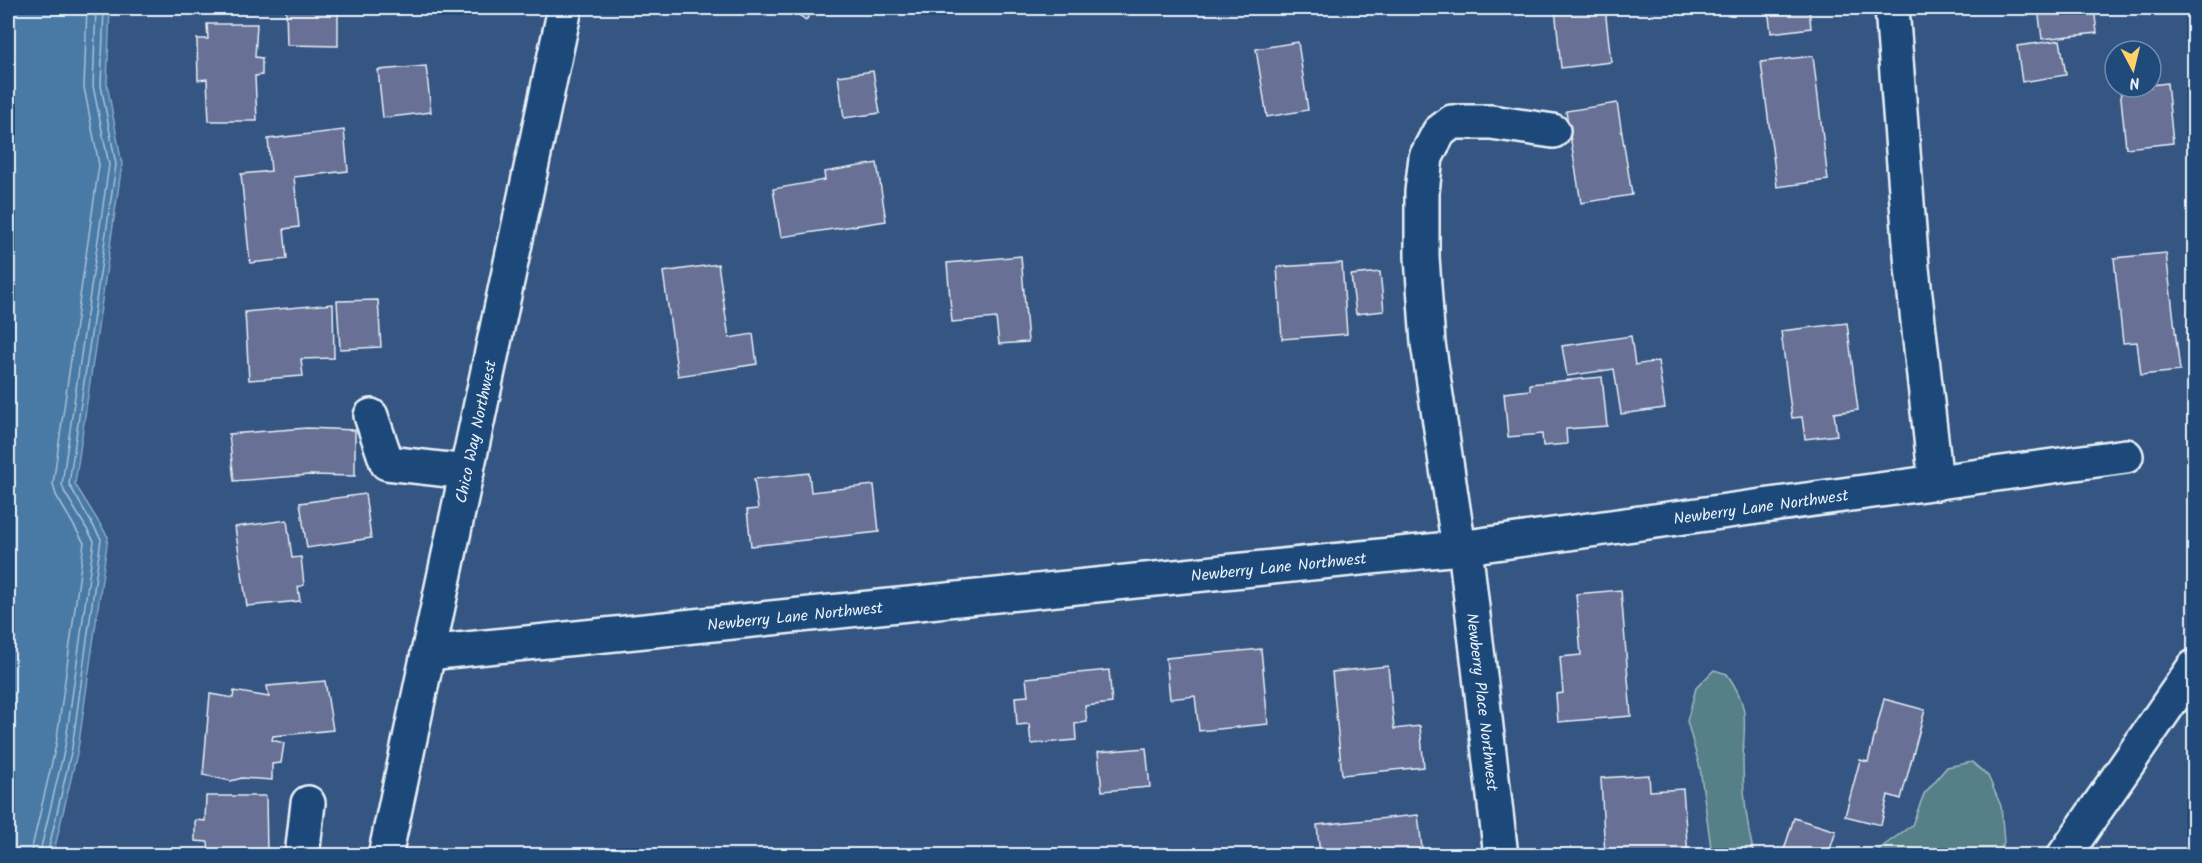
<svg xmlns="http://www.w3.org/2000/svg" width="2202" height="863" font-family="Kalam,sans-serif">
<style>
.green{fill:#578087;stroke:#a0b8c0;stroke-width:1.5}
.water{fill:#4879a5;stroke:#88a9c6;stroke-width:1.5}
.lines{fill:none;stroke-linecap:round;stroke-linejoin:round}
.shore{stroke:#a8c1d7;stroke-width:1.5}
.building{fill:#676f96;stroke:#e8f1f8;stroke-width:1.5}
.minor-casing{stroke:#e8f1f8;stroke-width:38}
.major-casing{stroke:#e8f1f8;stroke-width:38}
.highway-casing{stroke:#e8f1f8;stroke-width:38}
.minor{stroke:#1f4a7a;stroke-width:33}
.major{stroke:#1f4a7a;stroke-width:33}
.highway{stroke:#1f4a7a;stroke-width:33}
.labels{text-anchor:middle;stroke-width:4.5;stroke-linejoin:round;paint-order:stroke}
.street-label{font-size:16px;fill:#e8f1f8;stroke:#1f4a7a}
</style>
<rect width="100%" height="100%" fill="#355582"/>
<filter id="ink" filterUnits="userSpaceOnUse"><feTurbulence type="fractalNoise" baseFrequency=".0167" numOctaves="2"/><feDisplacementMap in="SourceGraphic" scale="12" xChannelSelector="R" yChannelSelector="G"/><feConvolveMatrix kernelMatrix="1 2 1 2 8 2 1 2 1" color-interpolation-filters="sRGB"/></filter>
<g filter="url(#ink)">
<g class="green">
<path d="M1714 670 1727 674C1752 710 1743 722 1743 763 1743 793 1747 826 1754 855H1712L1700 768 1687 721 1696 688Z"/>
<path d="M1972 762 1988 776 2001 806 2004 842 1997 855H1871L1912 825 1924 794 1947 767Z"/>
</g>
<path class="water" d="M8 8H110L107 84 122 164 75 484 108 537 78 749 53 855H8Z"/>
<g class="lines">
<g class="shore">
<path d="M30 856 56 745 84 543 56 495 53 484 99 165 84 87 87 8"/>
<path d="M39 856 65 747 94 541 64 491 62 484 109 165 93 86 96 8"/>
<path d="M47 856 72 748 101 539 69 484 116 165 101 85 104 8"/>
</g>
</g>
<g class="building">
<path d="M286 8H338V46L287 45Z"/>
<path d="M789 8H815L806 20Z"/>
<path d="M1555 8H1605L1611 62 1561 68Z"/>
<path d="M1768 8H1809L1811 28 1771 33Z"/>
<path d="M2038 8H2094L2097 33 2042 39Z"/>
<path d="M207 24H257L255 57 262 58V75L255 76 257 121H209L207 79 198 80 197 39H208Z"/>
<path d="M2060 40 2066 75 2022 82 2017 46Z"/>
<path d="M1298 42 1308 110 1267 117 1256 49Z"/>
<path d="M1813 56 1828 180 1777 187 1761 62Z"/>
<path d="M426 66 431 112 383 118 378 70Z"/>
<path d="M873 71 880 113 844 118 838 76Z"/>
<path d="M2167 83 2173 143 2126 148 2120 88 2151 87V85Z"/>
<path d="M1617 103 1632 195 1581 203 1566 111Z"/>
<path d="M344 130 348 171 294 177 299 227 284 229 287 259 250 263 241 174 271 171 268 139Z"/>
<path d="M877 163 886 221 781 237 773 189 825 180 824 172Z"/>
<path d="M2166 253 2180 371 2141 375 2137 342 2123 343 2114 258Z"/>
<path d="M1021 256 1028 342 999 344 996 318 952 322 947 263Z"/>
<path d="M1342 263 1347 334 1282 339 1277 267Z"/>
<path d="M718 264 729 338 753 334 757 364 678 376 663 272Z"/>
<path d="M1380 272 1384 311 1356 314 1351 275Z"/>
<path d="M378 300 381 347 340 349 337 301Z"/>
<path d="M333 304 334 358 301 359 303 376 249 380 245 312Z"/>
<path d="M1847 323 1858 410 1834 413 1837 435 1805 439 1802 417 1792 418 1781 331Z"/>
<path d="M1631 336 1635 365 1658 361 1665 408 1621 414 1614 369 1567 376 1562 346Z"/>
<path d="M1602 377 1607 426 1566 429 1567 444 1543 446 1542 434 1508 437 1504 393 1530 390V384Z"/>
<path d="M307 428 355 430V476L309 475 234 481 229 434Z"/>
<path d="M809 473 811 492 874 485 879 532 751 546 747 510 758 509 754 479Z"/>
<path d="M365 494 371 538 307 548 300 503Z"/>
<path d="M287 520 292 558 301 557 304 585 298 587 300 601 247 606 235 527Z"/>
<path d="M1621 590 1631 716 1558 722 1556 694 1563 693 1560 657 1581 655 1576 594Z"/>
<path d="M1261 649 1268 724 1199 731 1195 696 1170 699 1166 658Z"/>
<path d="M1388 666 1394 729 1420 726 1424 767 1342 775 1332 672Z"/>
<path d="M1109 670 1112 703 1085 706 1087 722 1075 724 1076 740 1031 744 1029 724 1017 725 1015 697 1028 696 1026 678Z"/>
<path d="M325 681 333 730 273 736 272 740 284 743 281 763 272 764V780L242 778 231 781 203 775 210 694 233 698 234 691 269 697 267 686Z"/>
<path d="M1884 699 1925 710 1901 799 1888 795 1881 825 1845 816 1860 760 1868 762Z"/>
<path d="M1146 748 1150 787 1102 791 1098 752Z"/>
<path d="M1649 775 1650 791 1683 789 1688 856H1605L1601 778Z"/>
<path d="M206 796H266L267 856H209L208 842 195 841V820L205 821Z"/>
<path d="M1418 815 1423 856H1320L1317 825Z"/>
<path d="M1794 818 1836 831 1828 856H1782Z"/>
</g>
<g class="lines">
<g class="minor-casing">
<g id="minor">
<path d="M1892 8 1912 268 1936 483"/>
<path d="M371 416 387 463 467 472"/>
<path id="s1" d="M1465 547 1501 856"/>
<path d="M1459 548 1428 343 1422 257V192L1426 157 1439 132 1452 122H1491L1553 131"/>
<path id="s2" d="M428 653 1459 548 2126 456"/>
<path d="M302 856 308 803"/>
</g>
</g>
<g class="major-casing">
<g id="major">
<path id="s3" d="M385 856 565 8"/>
</g>
</g>
<g class="highway-casing">
<path id="highway" d="M2064 856 2194 667"/>
</g>
<use href="#minor" class="minor"/>
<use href="#major" class="major"/>
<use href="#highway" class="highway"/>
</g>
</g>
<g class="labels">
<g class="street-label">
<text dy="6" stroke="none"><textPath href="#s3" startOffset="434">Chico Way Northwest</textPath></text>
<text dy="6" stroke="none"><textPath href="#s2" startOffset="1341">Newberry Lane Northwest</textPath></text>
<text dy="6" stroke="none"><textPath href="#s2" startOffset="855">Newberry Lane Northwest</textPath></text>
<text dy="6" stroke="none"><textPath href="#s2" startOffset="369">Newberry Lane Northwest</textPath></text>
<text dy="6" stroke="none"><textPath href="#s1" startOffset="156">Newberry Place Northwest</textPath></text>
</g>
</g>
<rect width="2202" height="863" fill="none" stroke="#1f4a7a" stroke-width="30"/>
<rect x="15" y="15" width="2172" height="833" fill="none" stroke="#e8f1f8" stroke-width="2" filter="url(#ink)"/>
<g transform="translate(2133 69) rotate(173)"><circle r="28" fill="#1f4a7a" stroke="#6f8dac" stroke-width="1.5"/>
<path d="M0-4.5L10 22L0 15L-10 22Z" fill="#ffd166"/>
<text y="-9" font-size="16" font-weight="bold" text-anchor="middle" fill="#e8f1f8">N</text>
</g>
</svg>
